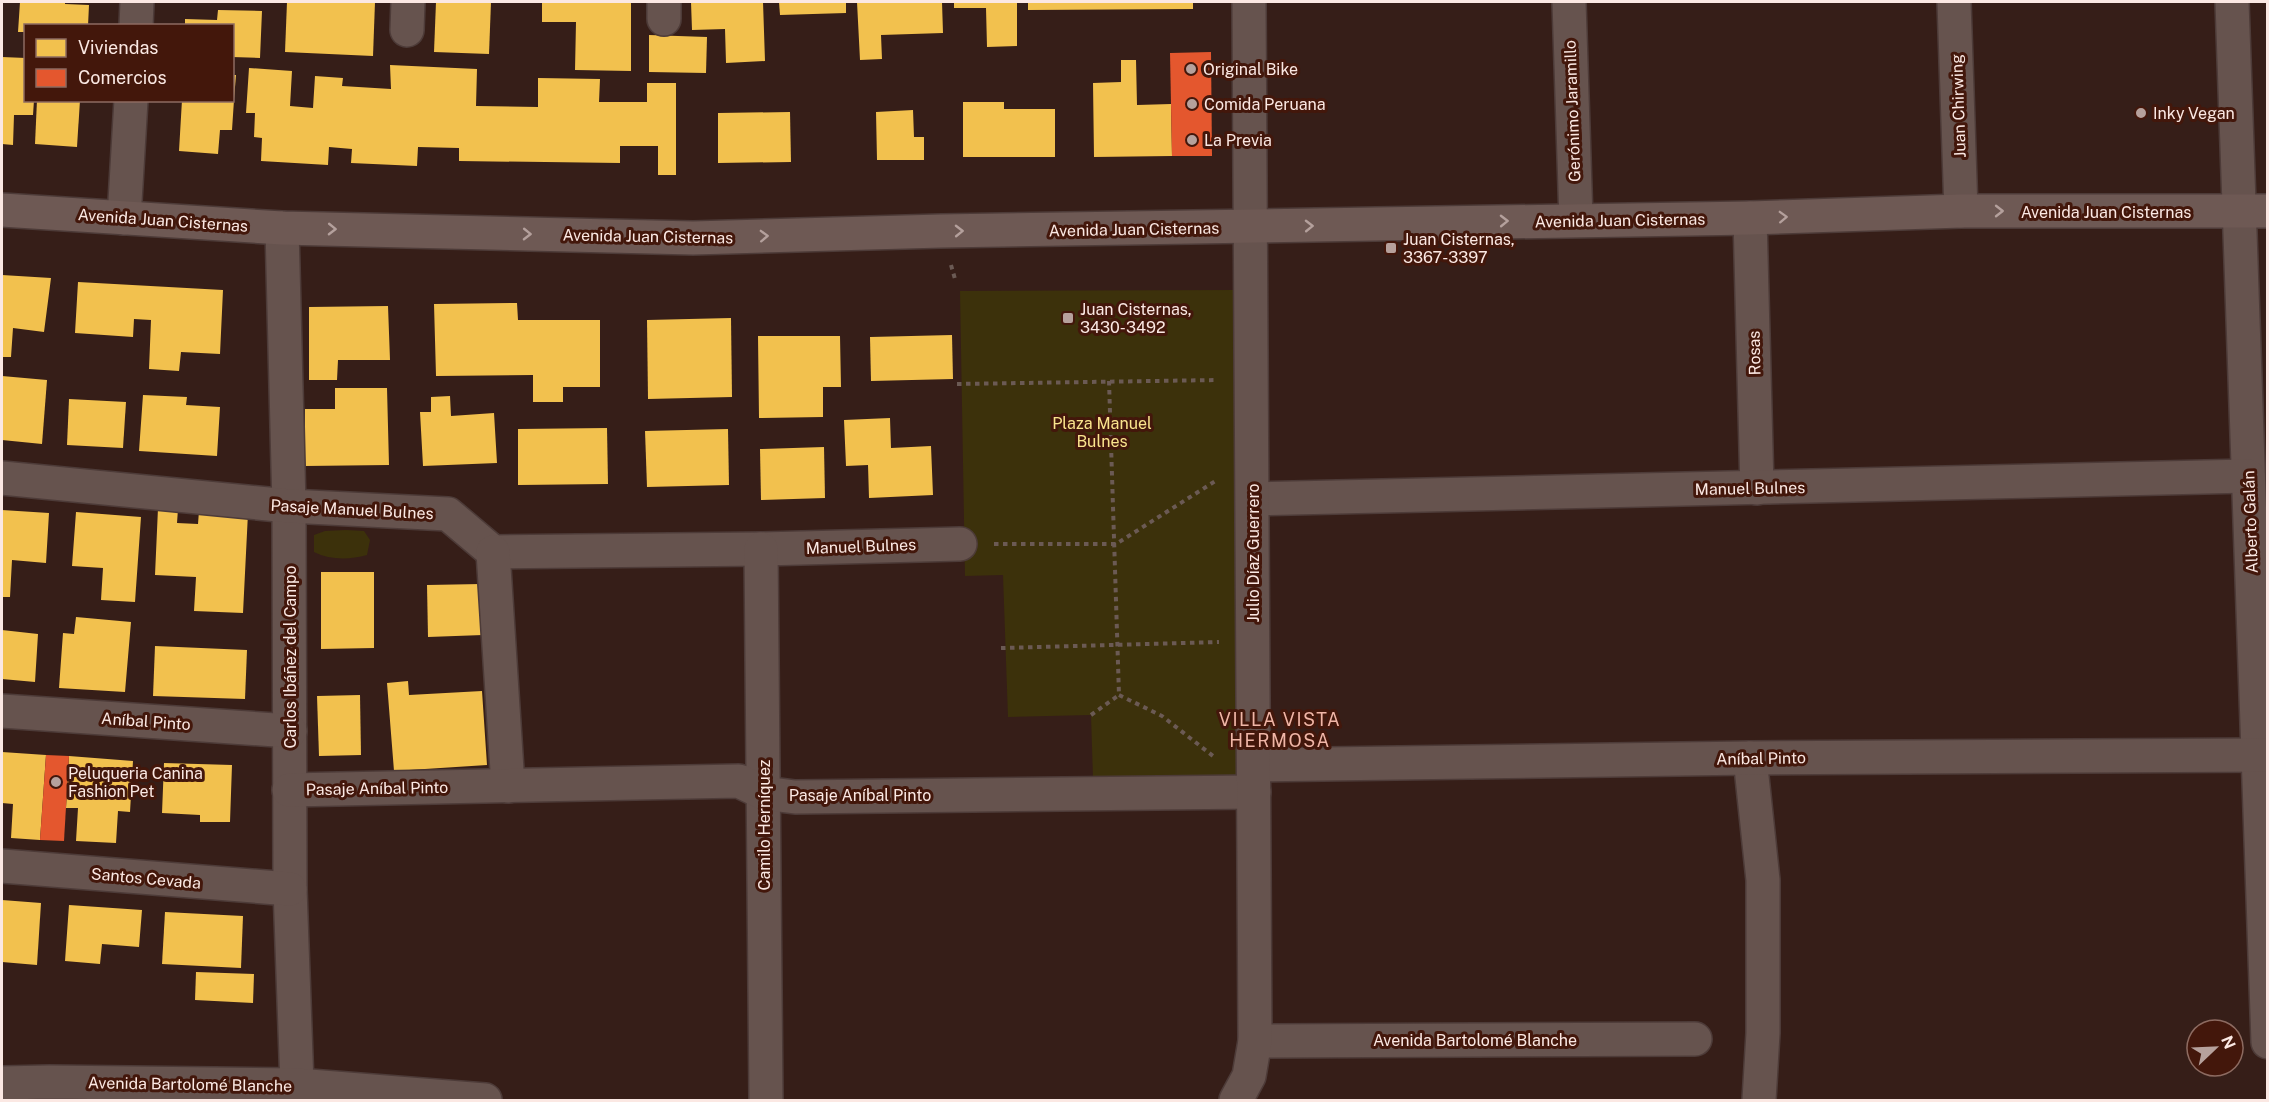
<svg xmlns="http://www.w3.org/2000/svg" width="2269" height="1102" font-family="'Public Sans',sans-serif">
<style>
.green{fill:#3c310b}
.homes{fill:#f2c14e}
.shops{fill:#e4572e}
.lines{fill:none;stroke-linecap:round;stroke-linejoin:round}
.minor-casing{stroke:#4d3b38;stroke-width:36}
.major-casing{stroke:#4d3b38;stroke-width:36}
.path{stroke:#6b5a54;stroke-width:4;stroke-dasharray:4.5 4.5;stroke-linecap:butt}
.minor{stroke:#66534e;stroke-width:33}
.major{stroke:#6e5954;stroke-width:33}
.oneway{stroke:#b4a09c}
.poi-dot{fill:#b6a19c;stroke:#43170b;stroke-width:2}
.labels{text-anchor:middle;stroke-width:6;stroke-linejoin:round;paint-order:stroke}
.poi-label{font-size:16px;fill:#fbe8e3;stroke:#43170b;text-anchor:start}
.street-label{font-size:16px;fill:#fbe8e3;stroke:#43170b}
.park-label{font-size:16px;fill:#fae48d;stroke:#43170b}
.neighbourhood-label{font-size:18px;letter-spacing:1.5px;fill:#f0b6a7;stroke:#43170b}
</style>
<rect width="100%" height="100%" fill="#361e18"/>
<g class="green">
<path d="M1239 290 1242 778H1093L1091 715 1008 717 1003 575 965 576 960 291Z"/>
<path d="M346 530 364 531 370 540 367 555C349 560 330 560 314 552V535L325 531Z"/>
</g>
<g class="homes">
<path d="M20 2H65V4L89 5 88 26H26V32H18Z"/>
<path d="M287 2H375L373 56 285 52Z"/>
<path d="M436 2H491L489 54 434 52Z"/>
<path d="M542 2H631V71L575 70 576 22H542Z"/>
<path d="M691 2H763L765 61 726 63 725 29 692 30Z"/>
<path d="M779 2H846V13L780 15Z"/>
<path d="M857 2H942L943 33 881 35 882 59 860 60Z"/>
<path d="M954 2H1017V46L987 47 986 8H954Z"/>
<path d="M1028 2H1193V9L1028 10Z"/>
<path d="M218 10 262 11 260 58 232 57V26H185V19L217 20Z"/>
<path d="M649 35 707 37 706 73 649 72Z"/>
<path d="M2 57 26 58V100H34L33 115H14L13 145 2 144Z"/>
<path d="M1121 60H1136L1137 105 1171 104 1172 156 1094 157 1093 83 1121 82Z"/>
<path d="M390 65 477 69 476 106 538 107V78L600 79 599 102H647V83H676V175H658V146H620V163L459 161V148L418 147 417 166 351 163 352 149 329 147 328 165 261 161 262 138 254 137 255 113H246L249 68 292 71 290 106 313 108 315 76 343 78 342 86 391 89Z"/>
<path d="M232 75H236L234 99H232Z"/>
<path d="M37 100H80L77 147 35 144Z"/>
<path d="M182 100H234L232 130H220L218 154 179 151Z"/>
<path d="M963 102H1004V109H1055V157H963Z"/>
<path d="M913 110 914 137H924V160H877L876 112Z"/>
<path d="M790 112 791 162 718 163V113Z"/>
<path d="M2 275 51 278 44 332 13 328 11 357H2Z"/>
<path d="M78 282 223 290 220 354 181 352 179 371 149 369 151 320 134 319 133 337 75 333Z"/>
<path d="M517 303 518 320H600V387H563V402H533V375L436 376 434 304Z"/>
<path d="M388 306 390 360H338L337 380H309V307Z"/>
<path d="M731 318 732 397 648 399 647 320Z"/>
<path d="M952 335 953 379 871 381 870 337Z"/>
<path d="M758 336H840L841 387H823V417L759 418Z"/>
<path d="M2 376 47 380 42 444 2 440Z"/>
<path d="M335 388H387L389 465 305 466V409H335Z"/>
<path d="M143 395 187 397 186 405 220 407 217 456 139 451Z"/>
<path d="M450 396 451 416 494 413 497 463 423 466 420 412H431V397Z"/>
<path d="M69 399 126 402 123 448 67 445Z"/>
<path d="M890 418 891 448 931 446 933 495 869 498 868 465 846 466 844 420Z"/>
<path d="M607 428 608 484 518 485V429Z"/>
<path d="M728 429 729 485 647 487 645 431Z"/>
<path d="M824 447 825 498 761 500 760 449Z"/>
<path d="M158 508 178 509 177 523 198 524 199 511 248 513 243 613 194 611 196 577 155 575Z"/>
<path d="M2 510 49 513 46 563 12 560 10 597H2Z"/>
<path d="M76 512 141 517 135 602 101 600 103 568 72 566Z"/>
<path d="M321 572H374V648L321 649Z"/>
<path d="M481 584 483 635 428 637 427 585Z"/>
<path d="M76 617 131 622 125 692 59 688 63 633 74 634Z"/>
<path d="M2 630 38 634 35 682 2 679Z"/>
<path d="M155 646 247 650 245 699 153 696Z"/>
<path d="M408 681 409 695 482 691 487 765 394 771 387 683Z"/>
<path d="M360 695 361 755 319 756 317 696Z"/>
<path d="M2 752 46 755 40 840 11 838 13 804 2 803Z"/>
<path d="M69 756 133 761 130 812 118 811 116 843 76 841 78 808H66Z"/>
<path d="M164 763 232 765 230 822H200V815L162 813Z"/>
<path d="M2 900 41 903 37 965 2 962Z"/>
<path d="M69 905 142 910 139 947 102 944 100 964 65 961Z"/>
<path d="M165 912 243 916 241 968 162 964Z"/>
<path d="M196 972 254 974 253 1003 195 1000Z"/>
</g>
<g class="shops">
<path d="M1211 52 1212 156H1172L1170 53Z"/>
<path d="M46 755 69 756 64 841 40 840Z"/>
</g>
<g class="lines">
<g class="minor-casing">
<g id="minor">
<path d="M1569 2 1576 220"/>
<path d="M1954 2 1961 211"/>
<path d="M2232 2 2268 1042"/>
<path d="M664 19V2"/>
<path d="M136 26 137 2"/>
<path d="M407 30 408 2"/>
<path d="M124 218 131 100"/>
<path d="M1750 218 1757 488"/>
<path d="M282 228 289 506 290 889 297 1085"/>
<path d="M2 478 289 506 448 514 493 552 761 549 960 544"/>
<path d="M1253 499 2248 476"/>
<path d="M761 549 766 1100"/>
<path d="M493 552 508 786"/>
<path d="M2 711 290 731"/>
<path d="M1750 758 1763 880V1033L1759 1100"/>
<path d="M1254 765 1750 758 2268 755"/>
<path d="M289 790 739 781 764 793 795 797 1254 792"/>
<path d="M2 866 290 889"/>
<path d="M1255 1041 1695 1039"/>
<path d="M2 1083 49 1082 297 1085 485 1100"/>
<path d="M1236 1100 1249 1076 1255 1041 1249 2"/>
</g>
</g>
<g class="major-casing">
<path id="major" d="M2 210 282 228 693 238 941 231 1750 218 1961 211H2268"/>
</g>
<g class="path">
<path d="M951 265 955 279"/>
<path d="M1109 381 1119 695"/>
<path d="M957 384 1218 380"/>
<path d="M994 544H1116L1217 480"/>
<path d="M1001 648 1219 642"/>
<path d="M1119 695 1162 716 1213 756"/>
<path d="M1091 715 1119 695"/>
</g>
<use href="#minor" class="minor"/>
<use href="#major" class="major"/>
</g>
<defs><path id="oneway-chevron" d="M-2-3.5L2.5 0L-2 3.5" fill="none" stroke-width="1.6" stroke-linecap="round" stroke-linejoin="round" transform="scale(1.5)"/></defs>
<g class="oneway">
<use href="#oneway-chevron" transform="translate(1999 211)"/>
<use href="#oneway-chevron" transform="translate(1783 217) rotate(-2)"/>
<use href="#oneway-chevron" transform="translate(1504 221) rotate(-1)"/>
<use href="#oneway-chevron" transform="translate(1309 226) rotate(-1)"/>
<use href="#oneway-chevron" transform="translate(332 229) rotate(1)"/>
<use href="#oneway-chevron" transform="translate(959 231) rotate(-1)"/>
<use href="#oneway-chevron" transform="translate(527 234) rotate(1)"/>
<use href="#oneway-chevron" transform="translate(764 236) rotate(-2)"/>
</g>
<g class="poi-dot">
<circle cx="1191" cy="69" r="6"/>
<circle cx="1192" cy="104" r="6"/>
<circle cx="2141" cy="113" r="6"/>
<circle cx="1192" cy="140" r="6"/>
<rect x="1385" y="242" width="12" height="12" rx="3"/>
<rect x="1062" y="312" width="12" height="12" rx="3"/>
<circle cx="56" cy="782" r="6"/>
</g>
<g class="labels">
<g class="poi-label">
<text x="1203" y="75">Original Bike</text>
<text x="1204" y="110">Comida Peruana</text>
<text x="2153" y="119">Inky Vegan</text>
<text x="1204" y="146">La Previa</text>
<text x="1403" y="245">Juan Cisternas,<tspan x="1403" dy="18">3367-3397</tspan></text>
<text x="1080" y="315">Juan Cisternas,<tspan x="1080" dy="18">3430-3492</tspan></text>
<text x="68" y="779">Peluqueria Canina<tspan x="68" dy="18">Fashion Pet</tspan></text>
</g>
<g class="street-label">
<text transform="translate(1958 106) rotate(-92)" y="6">Juan Chirwing</text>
<text transform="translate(1572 111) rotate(-92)" y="6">Gerónimo Jaramillo</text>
<text x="2106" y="218">Avenida Juan Cisternas</text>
<text transform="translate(163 220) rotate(4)" y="6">Avenida Juan Cisternas</text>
<text transform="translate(1620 220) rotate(-1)" y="6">Avenida Juan Cisternas</text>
<text transform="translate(1134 229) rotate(-1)" y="6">Avenida Juan Cisternas</text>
<text transform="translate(648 236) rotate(1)" y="6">Avenida Juan Cisternas</text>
<text transform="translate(1754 353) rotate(-91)" y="6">Rosas</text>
<text transform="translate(1750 488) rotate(-1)" y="6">Manuel Bulnes</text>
<text transform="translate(352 509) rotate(3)" y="6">Pasaje Manuel Bulnes</text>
<text transform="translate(2250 522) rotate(-92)" y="6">Alberto Galán</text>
<text transform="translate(861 546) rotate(-2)" y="6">Manuel Bulnes</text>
<text transform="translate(1253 553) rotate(-90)" y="6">Julio Díaz Guerrero</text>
<text transform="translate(290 657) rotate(-90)" y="6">Carlos Ibáñez del Campo</text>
<text transform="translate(146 721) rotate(4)" y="6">Aníbal Pinto</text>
<text transform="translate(1761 758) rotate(-1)" y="6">Aníbal Pinto</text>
<text transform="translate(377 788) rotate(-1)" y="6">Pasaje Aníbal Pinto</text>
<text x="860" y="801">Pasaje Aníbal Pinto</text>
<text transform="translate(764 825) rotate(-90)" y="6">Camilo Herníquez</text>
<text transform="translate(146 878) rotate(5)" y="6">Santos Cevada</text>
<text x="1475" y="1046">Avenida Bartolomé Blanche</text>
<text transform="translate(190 1084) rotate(1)" y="6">Avenida Bartolomé Blanche</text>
</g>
<g class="park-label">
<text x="1102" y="429">Plaza Manuel<tspan x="1102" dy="18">Bulnes</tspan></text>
</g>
<g class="neighbourhood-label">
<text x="1280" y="726">VILLA VISTA<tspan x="1280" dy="21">HERMOSA</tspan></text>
</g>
</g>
<rect width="2269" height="1102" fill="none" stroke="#fbe8e3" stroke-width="6"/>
<rect x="24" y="24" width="210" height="78" fill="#43170b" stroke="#8d6b61" stroke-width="1.5"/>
<rect x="36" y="39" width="30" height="18" fill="#f2c14e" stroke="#8d6b61" stroke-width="1.5"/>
<text x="78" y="54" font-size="18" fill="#fbe8e3">Viviendas</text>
<rect x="36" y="69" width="30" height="18" fill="#e4572e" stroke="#8d6b61" stroke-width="1.5"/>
<text x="78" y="84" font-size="18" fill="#fbe8e3">Comercios</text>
<g transform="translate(2215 1048) rotate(67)"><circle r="28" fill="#43170b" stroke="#8d6b61" stroke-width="1.5"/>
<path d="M0-4.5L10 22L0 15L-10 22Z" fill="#b6a19c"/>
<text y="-9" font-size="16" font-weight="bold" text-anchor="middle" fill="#fbe8e3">N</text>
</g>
</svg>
